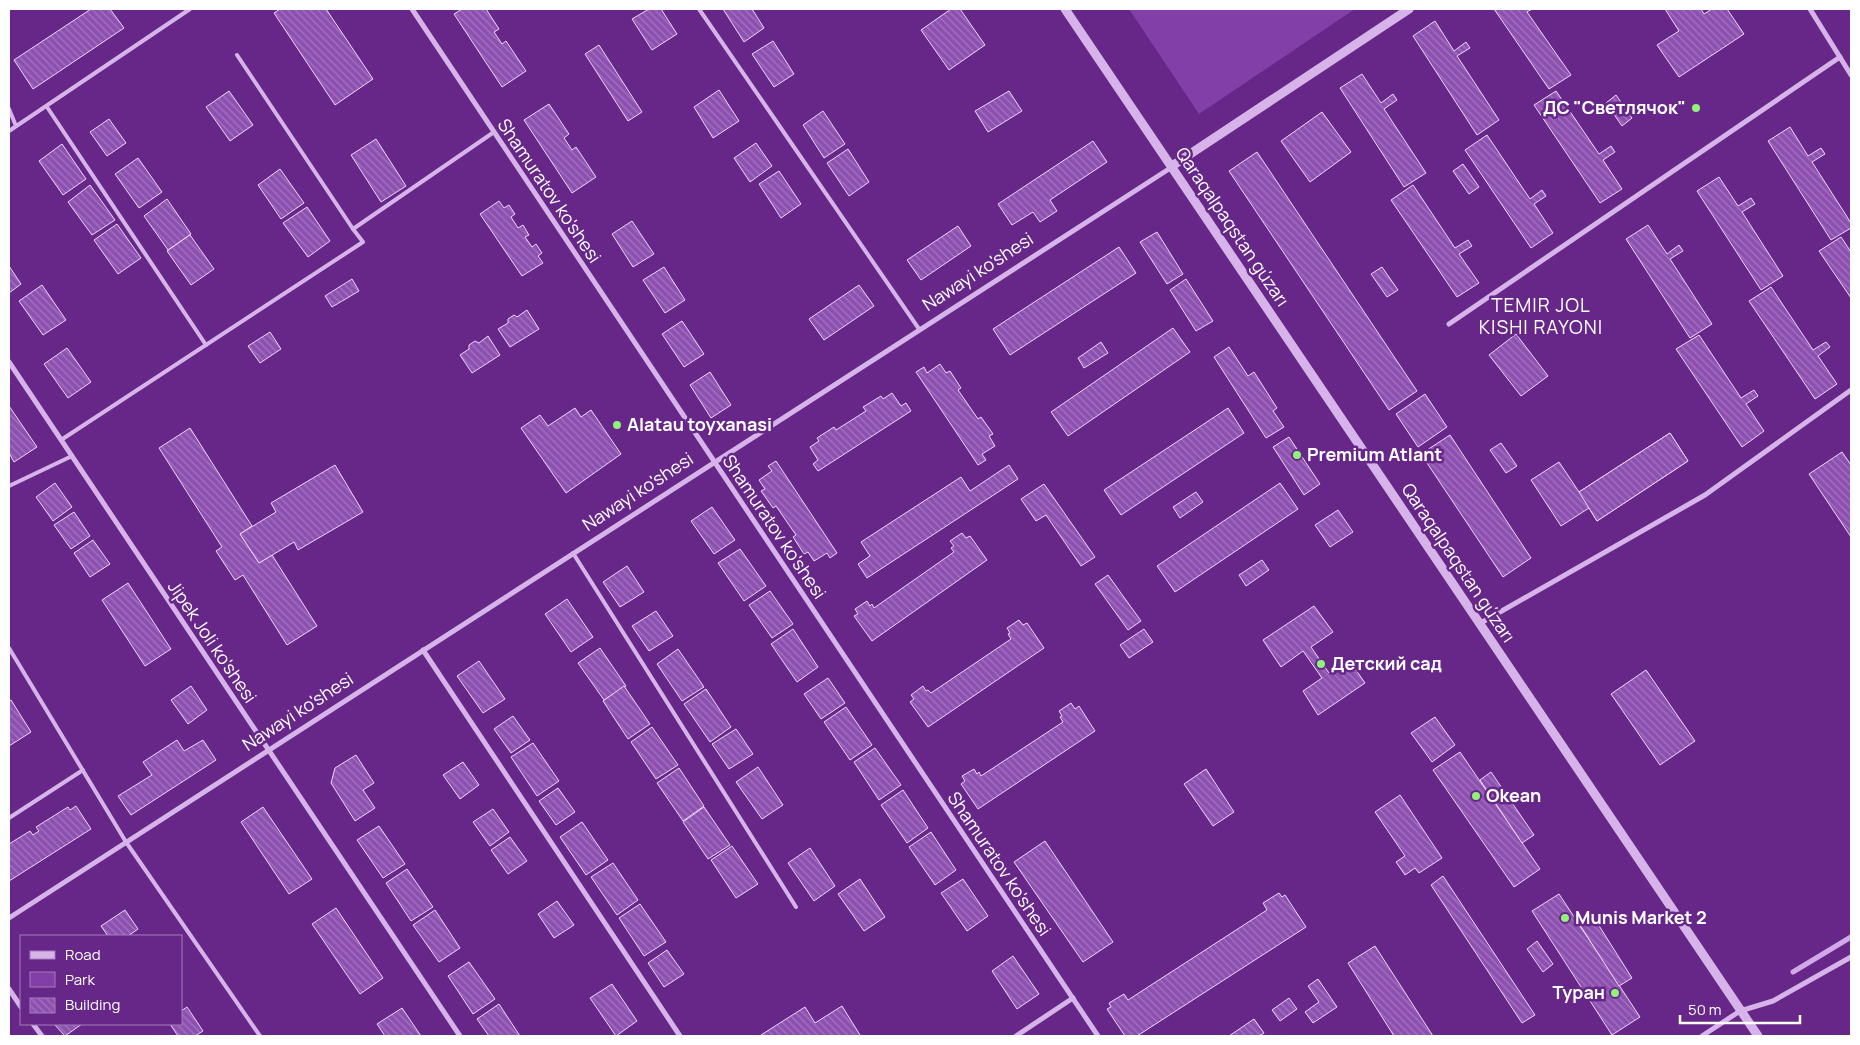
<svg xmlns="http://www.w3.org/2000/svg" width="1860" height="1045" font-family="Manrope,sans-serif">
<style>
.green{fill:#813fa7}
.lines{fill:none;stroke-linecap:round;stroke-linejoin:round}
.stream{stroke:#d1a9e9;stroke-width:5}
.building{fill:url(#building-back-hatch);stroke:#ecd8f7}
.service{stroke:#d6b4e9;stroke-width:4}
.minor{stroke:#d6b4e9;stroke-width:5}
.tertiary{stroke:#d6b4e9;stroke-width:9}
.poi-dot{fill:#92f17a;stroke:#672789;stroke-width:2}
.labels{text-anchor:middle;stroke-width:5;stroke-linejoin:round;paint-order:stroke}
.poi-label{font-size:18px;font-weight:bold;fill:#fff;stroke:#672789;text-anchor:start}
.street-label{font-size:18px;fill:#fff;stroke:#672789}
.neighbourhood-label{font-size:19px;letter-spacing:1px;fill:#fff;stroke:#672789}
</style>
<defs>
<pattern id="building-back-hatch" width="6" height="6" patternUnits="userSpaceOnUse" patternTransform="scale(1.25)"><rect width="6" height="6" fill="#8d50b0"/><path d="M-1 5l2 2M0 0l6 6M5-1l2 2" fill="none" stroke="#a473c0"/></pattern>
</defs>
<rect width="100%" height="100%" fill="#672789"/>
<path class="green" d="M1129 9H1355L1199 114Z"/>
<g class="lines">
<path class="stream" d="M1793 972 1851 937"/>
</g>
<g class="building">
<path d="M91 9H110L124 28 33 89 14 60Z"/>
<path d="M280 9H326L373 79 335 105 274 13Z"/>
<path d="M462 9H486L499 29 494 32 502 44 506 41 526 71 502 87 454 14Z"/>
<path d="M649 9H661L677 34 652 50 632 19Z"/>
<path d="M723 9H752L764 28 744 42Z"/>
<path d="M951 9H960L985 45 949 70 921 30Z"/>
<path d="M1494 9H1532L1527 12 1571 75 1549 89Z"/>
<path d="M1665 9H1701L1704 14 1712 9H1727L1744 34 1679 77 1657 45 1679 31Z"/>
<path d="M1435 21 1454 51 1466 42 1470 48 1457 56 1499 120 1477 135 1413 36Z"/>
<path d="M773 41 794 74 774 87 752 54Z"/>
<path d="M599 45 642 112 628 121 585 54Z"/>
<path d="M1362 74 1381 103 1393 94 1397 100 1384 109 1426 173 1404 187 1340 88Z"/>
<path d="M719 90 739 121 713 138 694 107Z"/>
<path d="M229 91 253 125 230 141 206 107Z"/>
<path d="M1009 91 1022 111 988 132 975 111Z"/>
<path d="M1556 91 1599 154 1611 146 1615 152 1603 160 1622 189 1600 203 1534 105Z"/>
<path d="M1616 95 1632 118 1622 126 1606 103Z"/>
<path d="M549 104 569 134 564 138 572 150 576 147 596 177 572 193 524 120Z"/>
<path d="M823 111 845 144 824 158 803 125Z"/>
<path d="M1322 112 1351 152 1310 182 1281 141Z"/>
<path d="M109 119 126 143 107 156 90 132Z"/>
<path d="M1790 127 1808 156 1821 148 1825 154 1812 162 1851 223V228L1831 240 1768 141Z"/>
<path d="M1487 135 1530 199 1542 190 1546 196 1534 204 1553 233 1531 248 1465 150Z"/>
<path d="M376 139 406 186 381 202 351 155Z"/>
<path d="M1093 141 1107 162 1050 200 1057 211 1040 222 1033 212 1012 225 998 204Z"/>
<path d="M756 143 772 166 750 182 734 158Z"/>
<path d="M62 144 86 179 63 195 39 161Z"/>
<path d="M848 149 869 182 849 196 827 163Z"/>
<path d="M1257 152 1417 391 1389 410 1229 171Z"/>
<path d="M138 158 162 192 139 208 115 174Z"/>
<path d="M1463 164 1479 187 1469 194 1453 171Z"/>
<path d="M280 169 304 203 281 219 258 185Z"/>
<path d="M779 171 801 204 781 218 759 184Z"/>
<path d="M1719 177 1738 206 1751 198 1755 204 1742 212 1783 276 1761 290 1697 191Z"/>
<path d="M90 185 115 220 92 235 68 202Z"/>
<path d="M1413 185 1455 248 1468 240 1472 246 1459 254 1479 283 1457 297 1391 200Z"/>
<path d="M167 199 191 234 168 250 144 216Z"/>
<path d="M499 201 504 208 509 205 515 214 511 217 518 228 523 225 529 235 525 237 532 247 536 244 542 253 538 256 543 263 522 276 480 214Z"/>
<path d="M307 207 330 241 308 257 283 223Z"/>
<path d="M632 221 654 254 633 267 612 234Z"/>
<path d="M117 224 141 258 118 274 94 240Z"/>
<path d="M1648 225 1667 254 1679 245 1683 251 1670 259 1712 324 1690 338 1626 239Z"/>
<path d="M958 226 971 246 921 280 907 260Z"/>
<path d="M1157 232 1183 274 1167 284 1140 242Z"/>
<path d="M190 235 214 269 191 285 167 251Z"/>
<path d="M1841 237 1851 252V298L1819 251Z"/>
<path d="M1119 247 1136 273 1010 355 993 329Z"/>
<path d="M9 266 21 284 9 293Z"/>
<path d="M664 267 685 300 665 313 643 280Z"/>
<path d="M1382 267 1398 290 1387 297 1371 274Z"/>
<path d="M352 279 359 291 332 307 325 296Z"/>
<path d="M1186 279 1213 321 1196 331 1170 290Z"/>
<path d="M42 285 66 320 43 335 19 301Z"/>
<path d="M859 285 874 306 824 340 809 319Z"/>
<path d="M1771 287 1813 350 1826 342 1830 347 1818 356 1837 384 1815 399 1749 301Z"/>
<path d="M527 310 539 329 510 347 498 329 508 323V319L514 315 517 317Z"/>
<path d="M682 321 704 354 684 367 662 334Z"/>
<path d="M1173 328 1190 352 1068 436 1051 412Z"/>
<path d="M270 332 281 349 260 363 248 346Z"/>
<path d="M1516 334 1548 376 1521 396 1489 355Z"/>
<path d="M1699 335 1741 398 1754 390 1758 396 1746 404 1764 431 1742 447 1676 349Z"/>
<path d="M488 336 500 355 472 373 460 355 469 349V345L475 341 479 343Z"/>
<path d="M1101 342 1108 353 1084 368 1078 358Z"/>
<path d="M1229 347 1248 376 1254 372 1277 408 1273 411 1284 427 1266 438 1214 357Z"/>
<path d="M67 348 91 382 68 398 44 364Z"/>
<path d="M940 364 946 373 950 371 961 388 958 390 978 419 981 417 993 434 989 436 995 446 982 454 986 460 978 465 916 372 924 367 927 373Z"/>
<path d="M710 372 731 405 711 418 690 385Z"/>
<path d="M892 393 901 406 906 403 911 411 818 471 813 464 818 460 810 447 819 441 817 438 834 427 836 430 866 411 863 407 881 396 883 399Z"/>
<path d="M1425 394 1447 427 1418 447 1396 414Z"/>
<path d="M9 406 37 447 14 462 9 453Z"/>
<path d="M575 408 581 417 591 410 621 454 566 493 521 428 540 415 548 426Z"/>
<path d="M1228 408 1244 433 1121 515 1104 490Z"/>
<path d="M190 428 252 526 240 534 259 563 272 555 317 626 287 645 243 575 235 580 216 551 222 547 159 448Z"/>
<path d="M1670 433 1688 461 1597 521 1589 508 1561 526 1531 480 1559 462 1579 492Z"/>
<path d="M1670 433 1688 461 1597 521 1579 492Z"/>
<path d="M1450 435 1531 558 1503 577 1421 454Z"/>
<path d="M1289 437 1320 484 1304 495 1273 447Z"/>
<path d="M1501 443 1517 466 1506 473 1490 450Z"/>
<path d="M1842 452 1851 465V537L1809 474Z"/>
<path d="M776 461 837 553 830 558 827 553 814 561 808 552 804 554 793 537 796 535 776 506 773 508 761 491 765 489 759 480 772 471 768 466Z"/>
<path d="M335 465 363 512 298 550 294 542 259 563 240 534 276 512 271 503Z"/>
<path d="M1009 465 1018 479 867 578 858 564 870 556 861 542 961 477 970 491Z"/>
<path d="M55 483 72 507 53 521 36 497Z"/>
<path d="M1280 483 1298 509 1175 592 1157 566Z"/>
<path d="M1044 484 1095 557 1081 566 1046 515 1036 521 1021 499Z"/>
<path d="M1196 492 1203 502 1180 518 1173 507Z"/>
<path d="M712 507 735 540 714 554 691 521Z"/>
<path d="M1338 510 1353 532 1330 547 1315 525Z"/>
<path d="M74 512 90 536 71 549 54 525Z"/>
<path d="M962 533 966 538 970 536 987 560 872 641 854 616 858 614 855 609 867 601 870 606 872 604 874 608 954 552 951 548 954 546 950 541Z"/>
<path d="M93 540 110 564 90 577 74 553Z"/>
<path d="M740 549 766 586 744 601 718 563Z"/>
<path d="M1262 560 1269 570 1246 586 1239 575Z"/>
<path d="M627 566 644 592 620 607 603 582Z"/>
<path d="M1108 575 1141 621 1128 630 1095 584Z"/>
<path d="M128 583 171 649 145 666 102 600Z"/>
<path d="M770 591 793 624 772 638 749 605Z"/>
<path d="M567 599 593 637 571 652 545 614Z"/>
<path d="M1314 606 1333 632 1311 647 1329 673 1349 660 1365 683 1318 715 1303 691 1322 678 1303 651 1281 667 1263 640Z"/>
<path d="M656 611 673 636 649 651 632 626Z"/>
<path d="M1019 620 1023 625 1027 623 1044 648 928 727 910 702 914 699 911 695 923 686 926 691 928 690 931 693 1011 639 1008 634 1010 633 1007 628Z"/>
<path d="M793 629 818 667 797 682 771 644Z"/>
<path d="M1144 629 1153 642 1129 658 1120 645Z"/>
<path d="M600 648 626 686 604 700 578 663Z"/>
<path d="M678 649 704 687 682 701 657 664Z"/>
<path d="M479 661 505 699 483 713 457 676Z"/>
<path d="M1646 670 1695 741 1660 765 1611 694Z"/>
<path d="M828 678 845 703 821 719 804 694Z"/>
<path d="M191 686 207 710 188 724 171 700Z"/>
<path d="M624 686 650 724 628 739 603 701Z"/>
<path d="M706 689 731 727 710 742 684 704Z"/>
<path d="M11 700 31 732 9 746V701Z"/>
<path d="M1071 703 1075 709 1079 706 1095 731 978 809 961 784 965 781 962 776 974 769 977 774 979 772 981 776 1063 722 1060 717 1062 716 1059 711Z"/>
<path d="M846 707 872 745 850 760 824 722Z"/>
<path d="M513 716 530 740 511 753 494 729Z"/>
<path d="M1435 717 1455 745 1432 762 1411 733Z"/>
<path d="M652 727 678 765 656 779 631 742Z"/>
<path d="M736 729 753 754 729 769 712 744Z"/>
<path d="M177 740 184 751 203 740 216 760 131 815 118 796 152 775 143 762Z"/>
<path d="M533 743 559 781 537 796 511 757Z"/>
<path d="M875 748 901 785 879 800 854 762Z"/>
<path d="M1460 752 1540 869 1514 887 1433 770Z"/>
<path d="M356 755 374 783 363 790 375 808 355 821 331 783 335 768Z"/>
<path d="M463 762 479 785 460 799 443 775Z"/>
<path d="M758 767 783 805 762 819 736 782Z"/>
<path d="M679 768 704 806 683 821 657 783Z"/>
<path d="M1206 769 1234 812 1213 826 1184 784Z"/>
<path d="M1491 772 1534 835 1522 843 1480 780Z"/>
<path d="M558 788 575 812 556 825 539 801Z"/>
<path d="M903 790 928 828 907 843 881 805Z"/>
<path d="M1400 795 1442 858 1419 873 1415 868 1405 875 1396 862 1405 856 1375 812Z"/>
<path d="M76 806 91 829 9 881V844L30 831 33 835 39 831 36 827 68 807 70 810Z"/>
<path d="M263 807 312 879 289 894 241 822Z"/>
<path d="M704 807 730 845 708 859 683 822Z"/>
<path d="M493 809 509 832 490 846 473 822Z"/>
<path d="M582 822 608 860 586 875 560 837Z"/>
<path d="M379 826 405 864 383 878 357 840Z"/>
<path d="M931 832 956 870 935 885 909 847Z"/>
<path d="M510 837 527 861 508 874 491 850Z"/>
<path d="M1045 841 1113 942 1083 962 1014 862Z"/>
<path d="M732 846 758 884 736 898 711 860Z"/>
<path d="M810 848 835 886 814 901 788 863Z"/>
<path d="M613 863 638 900 617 915 591 877Z"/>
<path d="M407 869 433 907 411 921 386 883Z"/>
<path d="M1443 876 1535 1015 1522 1023 1431 885Z"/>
<path d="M860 879 885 917 864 931 838 894Z"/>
<path d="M963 879 988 916 967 931 941 893Z"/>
<path d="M1279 893 1282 897 1285 895 1306 927 1137 1036H1125L1107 1009 1111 1007 1109 1003 1124 994 1128 1000 1267 910 1263 903Z"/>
<path d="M1559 894 1640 1017 1612 1035 1532 911Z"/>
<path d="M557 901 574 925 554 938 538 914Z"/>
<path d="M640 904 666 942 644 956 619 918Z"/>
<path d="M336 908 383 978 360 994 312 924Z"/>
<path d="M125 910 138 929 128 936H108L101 926Z"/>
<path d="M435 910 460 948 439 962 413 925Z"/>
<path d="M1591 913 1632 978 1619 986 1578 922Z"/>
<path d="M1537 941 1553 964 1543 972 1527 949Z"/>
<path d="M1375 946 1433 1036H1394L1348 963Z"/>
<path d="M667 950 684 974 664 987 648 963Z"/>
<path d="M1013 956 1039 994 1017 1009 992 971Z"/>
<path d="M469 962 495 999 473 1014 448 976Z"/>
<path d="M1318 979 1337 1007 1313 1023 1305 1012 1319 1002 1308 986Z"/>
<path d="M612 984 637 1021 616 1036 590 998Z"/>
<path d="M1289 998 1297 1009 1280 1021 1272 1010Z"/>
<path d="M499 1004 520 1036H489L477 1019Z"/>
<path d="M842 1006 860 1035 857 1036H762L761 1035 805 1007 815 1023Z"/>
<path d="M187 1007 203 1031 195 1036H178L170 1024H181V1011Z"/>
<path d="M402 1008 421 1036H385L377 1024Z"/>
<path d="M1254 1019 1264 1033 1259 1036H1229Z"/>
<path d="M54 1024H82L65 1036Z"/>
</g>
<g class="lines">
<g class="service">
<path d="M699 9 919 329"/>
<path d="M237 55 353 229"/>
<path d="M47 107 206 345"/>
<path d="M9 109 16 126"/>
<path d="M9 131 190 9"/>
<path d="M61 440 363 242 353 229 494 132"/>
<path d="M9 486 72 456"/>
<path d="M573 553 796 907"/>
<path d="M9 648 126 842 260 1036"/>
<path d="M9 818 83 770"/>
</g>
<g class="minor">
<path d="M412 9 1098 1036"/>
<path d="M1810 9 1851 75"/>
<path d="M1449 324 1840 57"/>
<path d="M9 362 460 1036"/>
<path d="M1479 624 1705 495 1851 390"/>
<path d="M423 650 680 1036"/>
<path d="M9 918 1172 167"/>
<path d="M9 989 21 1007"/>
<path d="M33 1024 42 1036"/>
<path d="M1016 1036 1073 998"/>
<path d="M1702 1036 1740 1011 1773 1001 1851 957"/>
</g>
<g class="tertiary">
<path d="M1065 9 1758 1036"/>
<path d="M1172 166 1409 9"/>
</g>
</g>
<g class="poi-dot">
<circle cx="1696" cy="108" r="5"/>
<circle cx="617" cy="425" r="5"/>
<circle cx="1297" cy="455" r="5"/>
<circle cx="1321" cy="664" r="5"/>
<circle cx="1476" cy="796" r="5"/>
<circle cx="1565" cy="918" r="5"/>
<circle cx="1615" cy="993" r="5"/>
</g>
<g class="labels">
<g class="poi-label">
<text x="1686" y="114" text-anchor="end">ДС "Светлячок"</text>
<text x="627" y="431">Alatau toyxanasi</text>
<text x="1307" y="461">Premium Atlant</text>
<text x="1331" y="670">Детский сад</text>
<text x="1486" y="802">Okean</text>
<text x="1575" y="924">Munis Market 2</text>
<text x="1605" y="999" text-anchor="end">Туран</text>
</g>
<g class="street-label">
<text transform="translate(549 191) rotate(56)" y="6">Shamuratov ko'shesi</text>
<text transform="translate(1232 227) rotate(56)" y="6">Qaraqalpaqstan gúzarı</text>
<text transform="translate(978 272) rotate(-33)" y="6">Nawayi ko'shesi</text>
<text transform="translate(638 492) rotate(-33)" y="6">Nawayi ko'shesi</text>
<text transform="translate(774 527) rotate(56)" y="6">Shamuratov ko'shesi</text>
<text transform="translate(1458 563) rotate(56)" y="6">Qaraqalpaqstan gúzarı</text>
<text transform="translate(212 642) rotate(56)" y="6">Jipek Joli ko'shesi</text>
<text transform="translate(298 712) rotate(-33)" y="6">Nawayi ko'shesi</text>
<text transform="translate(999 864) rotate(56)" y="6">Shamuratov ko'shesi</text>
</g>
<g class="neighbourhood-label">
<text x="1541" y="312">TEMIR JOL<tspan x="1541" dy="22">KISHI RAYONI</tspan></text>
</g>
</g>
<rect width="1860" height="1045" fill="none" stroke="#ffffff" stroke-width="20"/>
<rect x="20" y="935" width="162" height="90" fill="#672789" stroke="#a47db8"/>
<rect x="30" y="951" width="25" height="8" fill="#d6b4e9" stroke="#a47db8"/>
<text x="65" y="960" font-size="15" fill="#ffffff">Road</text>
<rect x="30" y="972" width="25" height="15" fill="#813fa7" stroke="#a47db8"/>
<text x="65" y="985" font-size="15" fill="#ffffff">Park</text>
<rect x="30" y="998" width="25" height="15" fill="url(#building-back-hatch)" stroke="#a47db8"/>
<text x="65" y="1010" font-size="15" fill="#ffffff">Building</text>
<path d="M1680 1015v8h120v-8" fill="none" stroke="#ffffff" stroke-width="2.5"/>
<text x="1688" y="1015" font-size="15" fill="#ffffff" stroke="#672789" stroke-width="4" paint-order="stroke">50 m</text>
</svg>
